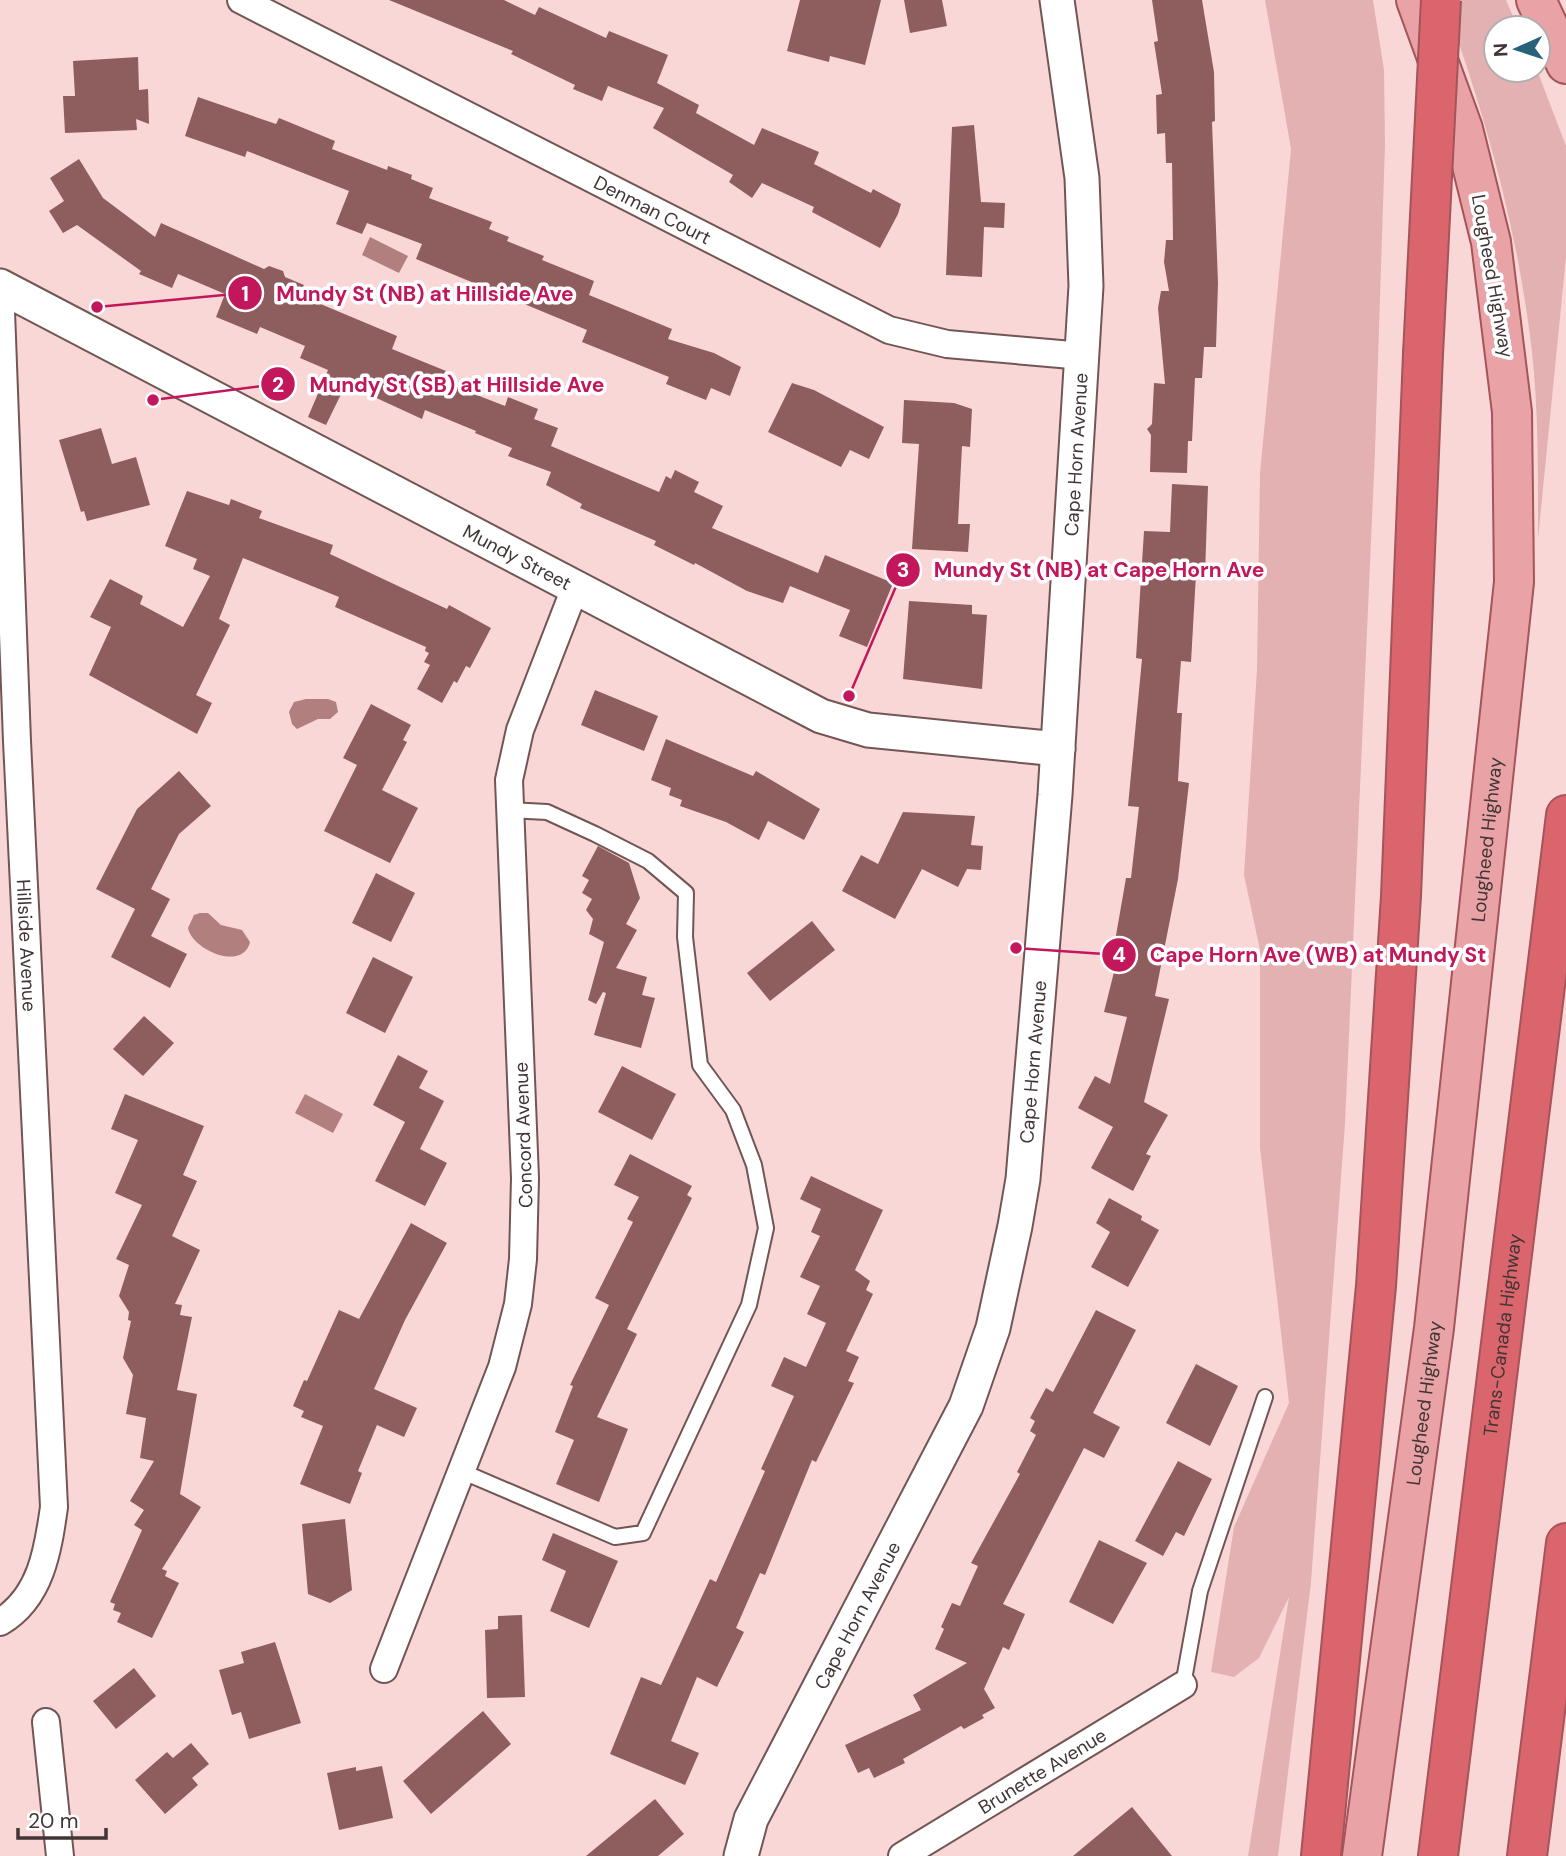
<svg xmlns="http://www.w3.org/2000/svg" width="1566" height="1856" font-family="'DM Sans',sans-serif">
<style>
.green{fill:#e3b1b1}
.water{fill:#b27f7f}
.building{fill:#8e5e5e}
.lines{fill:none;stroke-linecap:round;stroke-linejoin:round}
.service-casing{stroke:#725555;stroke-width:18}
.minor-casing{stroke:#725555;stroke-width:30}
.tertiary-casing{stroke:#725555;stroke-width:37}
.primary-casing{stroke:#a55459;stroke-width:42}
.motorway-casing{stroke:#a55459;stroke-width:42}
.service{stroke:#fff;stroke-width:14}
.minor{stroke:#fff;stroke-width:26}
.tertiary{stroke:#fff;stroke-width:33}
.primary{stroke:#e9a3a7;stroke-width:38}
.motorway{stroke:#db656c;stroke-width:38}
.motorway-bridge-casing{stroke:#a55459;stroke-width:42;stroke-linecap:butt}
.motorway-bridge{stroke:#db656c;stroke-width:38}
.labels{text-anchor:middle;stroke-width:7;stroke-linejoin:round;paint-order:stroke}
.street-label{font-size:19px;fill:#423535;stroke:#fff}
.leader{fill:none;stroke:#c2185b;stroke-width:2.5}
.callout-dot{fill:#c2185b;stroke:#fff;stroke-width:2.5}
.mark-label{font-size:21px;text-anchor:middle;font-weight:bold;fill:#fff}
.callout-label{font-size:21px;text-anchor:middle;font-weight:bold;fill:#c2185b;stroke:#fff;stroke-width:7;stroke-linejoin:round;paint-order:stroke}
</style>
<rect width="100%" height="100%" fill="#fad7d7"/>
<g class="green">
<path d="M1265 0H1373L1384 70 1385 144 1375 452 1345 1124 1311 1582 1278 1856H1248L1289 1597 1259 1658 1234 1677 1211 1672 1234 1527 1289 1403 1260 1148V950L1244 875 1257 669 1260 473 1291 149Z"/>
<path d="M1444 0H1506L1518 28H1496V70H1537L1566 146V257L1538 539C1538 469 1539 398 1529 328 1513 212 1483 110 1444 0Z"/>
</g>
<g class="water">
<path d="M370 237 408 256 399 273 362 255Z"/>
<path d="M306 699H328L336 702 338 712 330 719H318L297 729 292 724 289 712 294 702Z"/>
<path d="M200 913H208L221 925 242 930 250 942C243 972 192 950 188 928L194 915Z"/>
<path d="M305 1094 343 1114 333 1133 295 1113Z"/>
</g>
<g class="building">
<path d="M389 0H504L535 15 539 7 606 38 609 31 668 55 657 83 699 105 696 113 754 145 762 128 819 152 814 164 871 193 873 189 901 204 898 214 880 248 812 212 814 207 762 183 752 198 729 182 733 175 653 128 664 108 608 86 602 101 573 89 575 85 511 54 513 51Z"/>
<path d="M800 0H881L865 65 830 56 829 62 787 51Z"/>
<path d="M904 0H942L947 26 910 33Z"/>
<path d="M1152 0H1202L1214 72 1215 121 1212 122 1218 283 1216 347H1204L1202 378H1195L1192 441H1188L1187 473 1150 472 1151 435 1147 429 1152 424 1154 383 1165 384 1158 308 1161 291H1169L1164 262 1166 240H1173L1172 163H1166L1165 133 1157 134 1156 95 1162 94 1154 42 1158 41Z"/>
<path d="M138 57 139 90 148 89 149 124 136 119 137 130 65 133 63 96H75L73 61Z"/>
<path d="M198 97 276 124 279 118 335 141 332 149 387 170 388 166 412 175 411 179 433 188 429 198 492 222 489 229 509 237 507 241 544 256 542 260 594 281 589 295 672 329 668 339 714 353 741 367 730 396 711 388 706 400 666 384 669 377 582 342 587 330 416 259 422 244 367 223 362 234 336 224 349 191 247 151 245 157 185 136Z"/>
<path d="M974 125 981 202 1005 203 1004 228 984 227 982 277 946 275 952 127Z"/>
<path d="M79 159 103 198 155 237 161 223 264 269 269 266 283 271 285 277 304 285 299 295 397 336 392 349 446 371 441 381 505 406 508 397 538 409 534 419 558 428 551 446 659 492 666 476 671 479 675 470 699 482 694 492 723 506 712 528 818 573 825 555 893 583 867 647 839 636 850 610 790 586 783 603 747 591 695 563 694 565 654 545 656 541 580 508 582 504 546 485 551 472 508 456 512 448 475 433 476 431 425 410 422 419 346 384 326 425 308 417 328 370 300 358 305 346 260 327 257 334 216 317 225 294 178 274 172 288 139 274 141 271 77 225 63 233 49 211 64 201 50 178Z"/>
<path d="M792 383 814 390 884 427 869 459 850 450 841 467 768 432Z"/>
<path d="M904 400 954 403 972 409 970 447 962 446 958 524H970L968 552 912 549 919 444 902 443Z"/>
<path d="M101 428 112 464 136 457 150 505 87 521 84 511 81 512 59 440Z"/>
<path d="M1172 484 1208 486 1205 575 1196 574 1191 662 1181 661 1177 713H1182L1178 781 1189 783 1178 879 1155 996 1169 999 1144 1102 1168 1115 1146 1154 1151 1156 1133 1191 1091 1168 1113 1127 1078 1108 1095 1076 1110 1084 1127 1017 1104 1012 1116 964H1111L1126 878H1131L1139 807 1128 806 1142 659 1136 658 1144 531 1170 532Z"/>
<path d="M187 491 229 505 231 499 262 511 259 518 333 545 330 554 447 609 449 605 491 628 470 668 466 666 457 683 454 681 442 703 417 689 430 665 424 662 429 653 425 651 426 647 335 607 339 597 243 558 219 619 230 625 196 695 212 703 197 734 89 675 111 627 90 617 110 579 143 596 140 604 183 627 210 576 193 569 197 559 165 546Z"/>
<path d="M909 601 972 605V614L987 615 982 689 903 679Z"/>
<path d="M595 690 658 716 644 751 581 725Z"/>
<path d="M371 704 411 725 403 740 407 742 382 790 418 808 390 863 324 831 357 765 343 758Z"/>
<path d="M666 739 753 776 756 771 820 809 804 840 768 821 759 840 726 822 680 806 682 800 669 795 671 788 651 780Z"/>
<path d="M179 771 211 806 179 834 151 889 170 899 151 936 187 954 170 988 111 957 135 909 96 889 137 809Z"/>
<path d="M903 812 975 816 971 845 983 846 981 870 967 869 958 887 922 869 895 919 842 891 861 855 878 864Z"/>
<path d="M598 846 629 863 640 898 626 924 637 930 616 968 647 977 642 995 655 998 641 1048 594 1035 606 993 603 992 596 1004 588 1000 604 942 589 934 593 919 586 910 592 899 582 893 589 880 582 876Z"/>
<path d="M376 873 415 893 391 942 352 923Z"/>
<path d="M812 921 835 950 770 1001 747 973Z"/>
<path d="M373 957 413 977 385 1033 346 1013Z"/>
<path d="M144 1016 174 1043 143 1076 113 1049Z"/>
<path d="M398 1055 428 1071 419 1088 444 1101 420 1149 447 1163 425 1206 375 1181 405 1122 373 1105Z"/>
<path d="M622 1066 676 1094 652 1140 598 1112Z"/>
<path d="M125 1094 204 1126 183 1175 197 1181 172 1236 200 1250 175 1304 182 1305 180 1315 192 1317 177 1390 197 1394 180 1494 201 1507 162 1569 167 1571 165 1576 179 1583 152 1638 117 1622 121 1613 113 1610 115 1604 110 1602 142 1530 134 1525 144 1510 130 1501 154 1461 140 1458 146 1418 126 1414 133 1375 123 1358 131 1321 128 1320 129 1312 119 1296 129 1265 116 1259 142 1205 115 1193 138 1140 111 1129Z"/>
<path d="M630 1154 692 1186 687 1195 692 1198 627 1329 637 1334 597 1417 628 1429 599 1502 556 1484 574 1440 555 1432 573 1386 570 1385 609 1305 595 1298 633 1222 627 1219 639 1197 614 1185Z"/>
<path d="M811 1176 883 1210 855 1270 870 1281 866 1290 873 1294 846 1351 859 1357 848 1381 854 1383 816 1462 812 1460 765 1575 760 1573 736 1628 744 1632 717 1687 697 1677 671 1741 699 1753 685 1785 610 1754 641 1677 661 1685 710 1579 716 1582 765 1471 761 1469 794 1396 771 1386 784 1357 806 1367 826 1323 807 1314 820 1286 800 1277 820 1236 811 1232 821 1209 800 1199Z"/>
<path d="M1109 1198 1142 1216 1141 1220 1159 1230 1128 1287 1091 1267 1110 1232 1096 1223Z"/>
<path d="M411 1223 447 1243 405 1320 374 1389 417 1408 404 1437 377 1425 358 1471 362 1473 350 1504 300 1484 323 1426 301 1417 304 1411 293 1406 304 1380 307 1381 339 1310 359 1319Z"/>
<path d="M1096 1310 1136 1330 1093 1413 1120 1427 1104 1458 1084 1448 1003 1604 1025 1614 1009 1650 1003 1647 984 1689 995 1708 982 1715 984 1718 964 1729 961 1726 903 1759 905 1763 874 1778 869 1768 858 1773 845 1745 921 1710 913 1695 967 1663 935 1649 944 1629 941 1627 952 1603 960 1606 978 1566 971 1563 1020 1474 1017 1472 1036 1435 1030 1431 1035 1421 1030 1418 1046 1388 1053 1392Z"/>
<path d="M1196 1364 1238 1386 1210 1446 1166 1423Z"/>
<path d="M1178 1461 1212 1479 1184 1536 1176 1532 1163 1556 1135 1541Z"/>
<path d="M345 1519 352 1590 330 1603 308 1594 302 1524Z"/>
<path d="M553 1533 618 1561 589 1628 550 1611 566 1571 542 1560Z"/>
<path d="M1099 1540 1147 1563 1113 1624 1069 1602Z"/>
<path d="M522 1615 525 1697 487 1698 485 1630 498 1629V1616Z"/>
<path d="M275 1642 301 1723 249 1739 241 1712 232 1715 219 1670 244 1663 241 1652Z"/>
<path d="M134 1668 156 1696 116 1729 93 1701Z"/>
<path d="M483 1711 511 1744 431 1814 403 1781Z"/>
<path d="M191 1743 209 1764 192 1778 198 1785 165 1814 135 1780 167 1752 173 1758Z"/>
<path d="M382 1766 393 1818 339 1830 327 1773 356 1767V1771Z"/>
<path d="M655 1799 684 1834 658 1856H586Z"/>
<path d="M1132 1807 1172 1856H1073Z"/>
</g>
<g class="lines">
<g class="service-casing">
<g id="service">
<path d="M461 1471 615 1537 643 1533 749 1305 766 1228 754 1165 733 1110 700 1065 685 937 686 893 648 861 595 834 547 812 509 810"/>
<path d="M1183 1685 1200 1591 1265 1397"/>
</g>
</g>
<g class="minor-casing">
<g id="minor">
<path id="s1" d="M241 0 889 330 947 344 1083 356"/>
<path id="s2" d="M0 284 17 741 54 1507C48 1550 41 1598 0 1622"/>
<path d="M384 1669 502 1367 518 1304 523 1259 525 1178 509 780 520 730 575 588"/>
<path d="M46 1722 60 1856"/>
<path id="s3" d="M902 1856 1183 1685"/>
</g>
</g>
<g class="tertiary-casing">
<g id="tertiary">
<path id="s4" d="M0 286 821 716 868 730 1058 749"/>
<path id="s5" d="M741 1856 751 1819 966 1406 993 1328 1015 1226 1023 1179 1055 795 1086 286 1082 178 1057 0"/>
</g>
</g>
<g class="primary-casing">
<g id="primary">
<path d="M1536 0 1566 64"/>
<path id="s6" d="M1362 1856 1434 1328 1514 582 1512 412 1491 242 1463 129 1416 0"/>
</g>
</g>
<g class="motorway-casing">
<g id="motorway">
<path d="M1321 1856 1376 1286 1401 896 1423 354"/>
<path id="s7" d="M1438 1856 1566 815"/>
<path d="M1527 1856 1566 1543"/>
</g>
</g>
<use href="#service" class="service"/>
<use href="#minor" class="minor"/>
<use href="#tertiary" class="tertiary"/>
<use href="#primary" class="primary"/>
<use href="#motorway" class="motorway"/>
<g class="motorway-bridge-casing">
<path id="motorway-bridge" d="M1423 354 1441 0"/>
</g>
<use href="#motorway-bridge" class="motorway-bridge"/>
</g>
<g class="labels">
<g class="street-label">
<text dy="7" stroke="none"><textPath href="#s1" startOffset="462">Denman Court</textPath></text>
<text transform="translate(1493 276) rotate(80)" y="7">Lougheed Highway</text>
<text dy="7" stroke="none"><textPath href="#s5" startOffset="1465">Cape Horn Avenue</textPath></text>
<text dy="7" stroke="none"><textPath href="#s4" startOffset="584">Mundy Street</textPath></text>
<text dy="7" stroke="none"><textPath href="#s6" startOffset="1024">Lougheed Highway</textPath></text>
<text dy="7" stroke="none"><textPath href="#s2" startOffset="662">Hillside Avenue</textPath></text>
<text dy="7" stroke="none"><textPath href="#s5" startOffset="856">Cape Horn Avenue</textPath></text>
<text transform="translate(523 1135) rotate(-92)" y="7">Concord Avenue</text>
<text dy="7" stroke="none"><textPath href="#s7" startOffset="525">Trans-Canada Highway</textPath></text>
<text dy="7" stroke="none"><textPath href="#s6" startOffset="457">Lougheed Highway</textPath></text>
<text dy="7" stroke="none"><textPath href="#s5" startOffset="268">Cape Horn Avenue</textPath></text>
<text dy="7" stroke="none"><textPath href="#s3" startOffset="164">Brunette Avenue</textPath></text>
</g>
</g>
<path class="leader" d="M97 307L245 293M153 400L278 384M849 696L903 570M1016 948L1119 955"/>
<g class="callout-dot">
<circle cx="97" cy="307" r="7"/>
<circle cx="153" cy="400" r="7"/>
<circle cx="849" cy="696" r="7"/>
<circle cx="1016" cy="948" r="7"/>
<circle cx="245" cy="293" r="18"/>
<circle cx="278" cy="384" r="18"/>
<circle cx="903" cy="570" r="18"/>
<circle cx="1119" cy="955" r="18"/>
</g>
<g class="mark-label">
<text x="245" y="301">1</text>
<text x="278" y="392">2</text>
<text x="903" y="577">3</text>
<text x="1119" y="962">4</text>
</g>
<g class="callout-label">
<text x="425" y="301">Mundy St (NB) at Hillside Ave</text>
<text x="457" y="392">Mundy St (SB) at Hillside Ave</text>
<text x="1099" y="577">Mundy St (NB) at Cape Horn Ave</text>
<text x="1318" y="962">Cape Horn Ave (WB) at Mundy St</text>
</g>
<g transform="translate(1517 49) rotate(267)"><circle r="33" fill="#ffffff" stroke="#b3aeae" stroke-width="2"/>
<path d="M0-5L12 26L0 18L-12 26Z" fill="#27627a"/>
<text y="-10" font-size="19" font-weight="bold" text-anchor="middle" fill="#423535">N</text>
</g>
<path d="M18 1828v10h88v-10" fill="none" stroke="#423535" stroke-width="3.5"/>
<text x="28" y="1828" font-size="21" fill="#423535" stroke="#ffffff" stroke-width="5" paint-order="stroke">20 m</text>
</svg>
